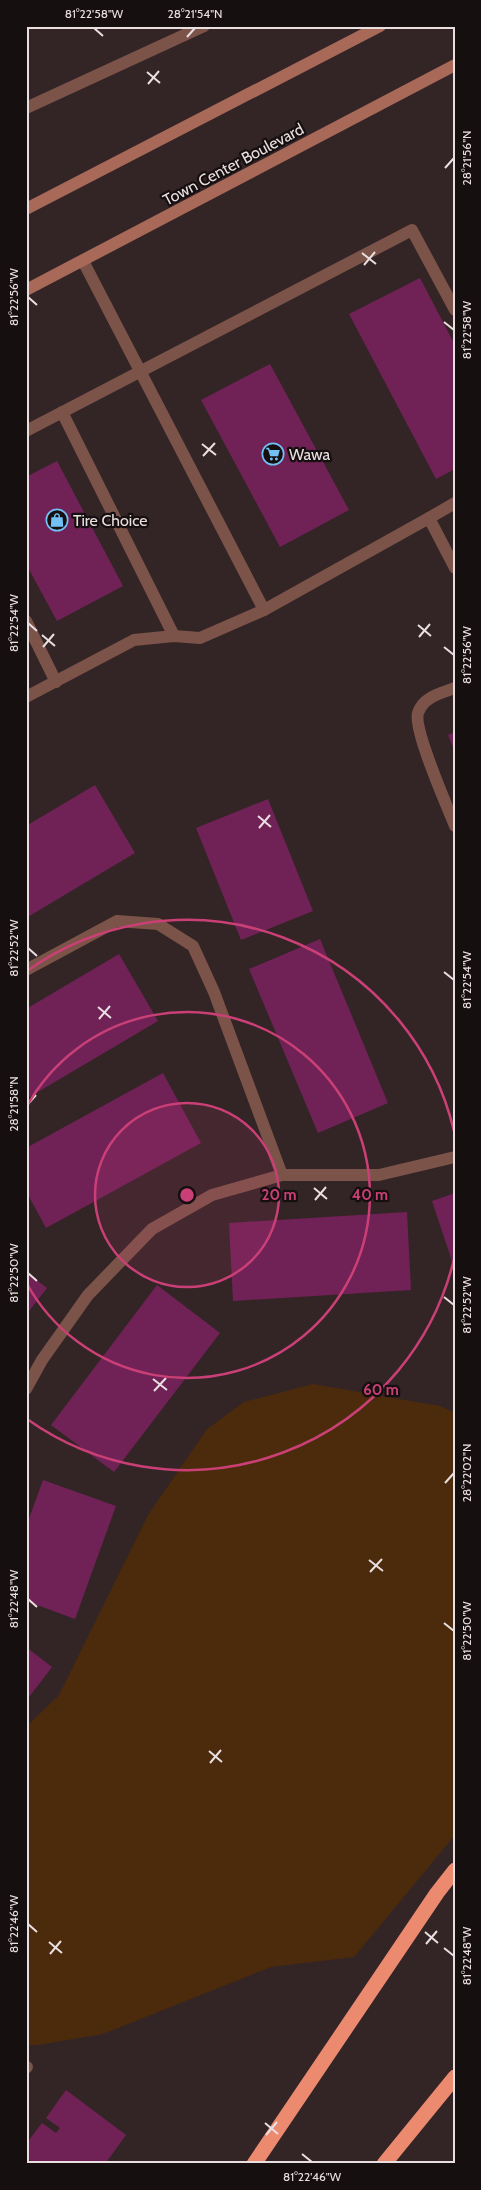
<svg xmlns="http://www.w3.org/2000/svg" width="481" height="2190" font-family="Cabin,sans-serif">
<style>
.green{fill:#4b2b0c}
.building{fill:#702257}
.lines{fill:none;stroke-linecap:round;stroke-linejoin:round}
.service{stroke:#7b5348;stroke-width:12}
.secondary{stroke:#a86959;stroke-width:12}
.motorway{stroke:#ec8a70;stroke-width:15}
.ticks{fill:none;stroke:#eadfe0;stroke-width:2}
.ring{fill:none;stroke:#ca4076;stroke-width:2.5}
.labels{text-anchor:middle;stroke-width:4.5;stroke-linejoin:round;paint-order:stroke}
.street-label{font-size:16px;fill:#eadfe0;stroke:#160f10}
.poi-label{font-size:16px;fill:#eadfe0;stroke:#160f10;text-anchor:start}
.centre{fill:#ca4076;stroke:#160f10;stroke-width:2.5}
.ring-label{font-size:15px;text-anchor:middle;font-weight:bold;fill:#ca4076;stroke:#160f10;stroke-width:4.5;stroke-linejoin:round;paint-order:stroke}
.neatline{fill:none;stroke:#eadfe0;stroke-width:2}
.ticks-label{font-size:12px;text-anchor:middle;fill:#eadfe0}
</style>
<rect width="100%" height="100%" fill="#332426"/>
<path class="green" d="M313 1384 440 1406 455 1413V1835L354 1957 271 1967 103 2034 38 2045H26V1727L59 1695 148 1515 207 1429 244 1402Z"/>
<g class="building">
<path d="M420 278 455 345V469L436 479 349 314Z"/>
<path d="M270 364 349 510 280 547 201 400Z"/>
<path d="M57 461 123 586 57 621 26 564V477Z"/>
<path d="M455 732V752L448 735Z"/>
<path d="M95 785 135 853 26 918V826Z"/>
<path d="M268 799 313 911 241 940 196 828Z"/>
<path d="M320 939 388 1103 318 1133 249 969Z"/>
<path d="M119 954 158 1021 26 1099V1009Z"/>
<path d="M163 1073 201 1143 46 1228 26 1191V1148Z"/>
<path d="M455 1193V1266L454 1267 432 1201Z"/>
<path d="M407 1212 411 1290 233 1301 229 1223Z"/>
<path d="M26 1272 47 1288 26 1315Z"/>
<path d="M157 1285 220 1333 114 1472 51 1425Z"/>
<path d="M43 1480 116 1506 75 1619 26 1601V1527Z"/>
<path d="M26 1647 52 1667 26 1701Z"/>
<path d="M66 2090 126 2135 105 2164H35L26 2157V2144L42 2123 56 2133 60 2128 46 2118Z"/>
</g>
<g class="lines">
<g class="service">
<path d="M26 108 204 26"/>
<path d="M62 412 174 636"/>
<path d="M26 431 412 230 455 310"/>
<path d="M429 518 455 503"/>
<path d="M264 610 429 518 455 568"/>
<path d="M26 621 56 682"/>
<path d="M455 688C441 693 423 697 418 713 413 729 447 806 455 826"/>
<path d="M26 697 134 640 174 636 200 638 264 610 83 261"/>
<path d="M26 970 117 921 158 924 193 946 214 992 282 1175"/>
<path d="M26 1389 42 1360 88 1295 152 1229 212 1195 282 1175H379L455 1157"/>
<path d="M26 2068 27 2067"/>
</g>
<g class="secondary">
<path d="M26 209 380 26"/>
<path d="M26 290 455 65"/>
</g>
<g class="motorway">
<path d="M254 2164 437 1893 455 1870"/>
<path d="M384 2164 455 2077"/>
</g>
</g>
<path class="ticks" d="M94 28 103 36M187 37 195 28M147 72 160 83M148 84 159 71M445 168 454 158M362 253 376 264M364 265 375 252M28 297 37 305M444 322 454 330M202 444 216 455M203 456 215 443M28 623 37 631M418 625 431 636M42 635 55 646M419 637 430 624M43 647 54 634M444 647 454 655M258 816 271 827M259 828 270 815M28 948 37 956M444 972 454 980M98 1007 111 1018M99 1019 110 1006M28 1104 36 1095M314 1188 327 1199M315 1200 326 1187M28 1273 37 1281M444 1297 454 1305M153 1379 167 1390M154 1391 166 1378M445 1483 454 1473M369 1560 383 1571M370 1572 382 1559M28 1599 37 1607M444 1623 454 1631M209 1751 222 1762M210 1763 221 1750M28 1924 37 1932M425 1932 438 1943M49 1942 62 1953M426 1944 437 1931M444 1948 454 1956M50 1954 61 1941M265 2123 278 2134M266 2135 277 2122M302 2154 312 2162"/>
<circle cx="187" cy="1195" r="92" fill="#ca4076" fill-opacity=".12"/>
<g class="ring">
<circle cx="187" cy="1195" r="92"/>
<path d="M27 1106A183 183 0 1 1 27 1284"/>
<path d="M454 1259A275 275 0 0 1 27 1419M27 971A275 275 0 0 1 454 1131"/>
</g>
<defs>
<g id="supermarket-ring" transform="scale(1.125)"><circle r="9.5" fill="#160f10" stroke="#71c1f5" stroke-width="1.5"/><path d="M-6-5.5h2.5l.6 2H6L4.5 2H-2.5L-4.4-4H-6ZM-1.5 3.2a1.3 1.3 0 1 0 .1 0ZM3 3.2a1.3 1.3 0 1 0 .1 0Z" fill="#71c1f5"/></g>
<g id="shop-ring" transform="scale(1.125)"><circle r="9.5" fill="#160f10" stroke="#71c1f5" stroke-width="1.5"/><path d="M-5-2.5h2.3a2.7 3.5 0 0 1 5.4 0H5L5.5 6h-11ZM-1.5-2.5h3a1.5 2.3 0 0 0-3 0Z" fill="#71c1f5"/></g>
</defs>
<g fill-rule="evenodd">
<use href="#supermarket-ring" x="273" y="454"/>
<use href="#shop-ring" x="57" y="520"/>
</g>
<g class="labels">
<g class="street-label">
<text transform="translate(233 164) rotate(-28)" y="6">Town Center Boulevard</text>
</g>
<g class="poi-label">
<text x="289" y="460">Wawa</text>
<text x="73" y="526">Tire Choice</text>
</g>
</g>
<circle cx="187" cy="1195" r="8" class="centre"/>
<g class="ring-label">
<text x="279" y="1200">20 m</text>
<text x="370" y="1200">40 m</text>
<text x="381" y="1395">60 m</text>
</g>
<rect width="481" height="2190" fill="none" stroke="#160f10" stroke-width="55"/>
<rect x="28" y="28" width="426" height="2134" class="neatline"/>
<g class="ticks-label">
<text x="94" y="18">81°22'58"W</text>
<text x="195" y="18">28°21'54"N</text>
<text transform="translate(467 158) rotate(-90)" y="4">28°21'56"N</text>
<text transform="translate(14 297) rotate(-90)" y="4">81°22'56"W</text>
<text transform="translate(467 330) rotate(-90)" y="4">81°22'58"W</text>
<text transform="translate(14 623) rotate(-90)" y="4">81°22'54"W</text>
<text transform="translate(467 655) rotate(-90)" y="4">81°22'56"W</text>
<text transform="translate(14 948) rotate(-90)" y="4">81°22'52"W</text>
<text transform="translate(467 980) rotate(-90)" y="4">81°22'54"W</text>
<text transform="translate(14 1104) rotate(-90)" y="4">28°21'58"N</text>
<text transform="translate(14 1273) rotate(-90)" y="4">81°22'50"W</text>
<text transform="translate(467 1305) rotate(-90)" y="4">81°22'52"W</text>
<text transform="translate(467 1473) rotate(-90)" y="4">28°22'02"N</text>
<text transform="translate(14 1599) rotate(-90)" y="4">81°22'48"W</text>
<text transform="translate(467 1631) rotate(-90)" y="4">81°22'50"W</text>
<text transform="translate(14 1924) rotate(-90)" y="4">81°22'46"W</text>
<text transform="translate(467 1956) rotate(-90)" y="4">81°22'48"W</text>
<text x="312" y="2181">81°22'46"W</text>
</g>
</svg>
